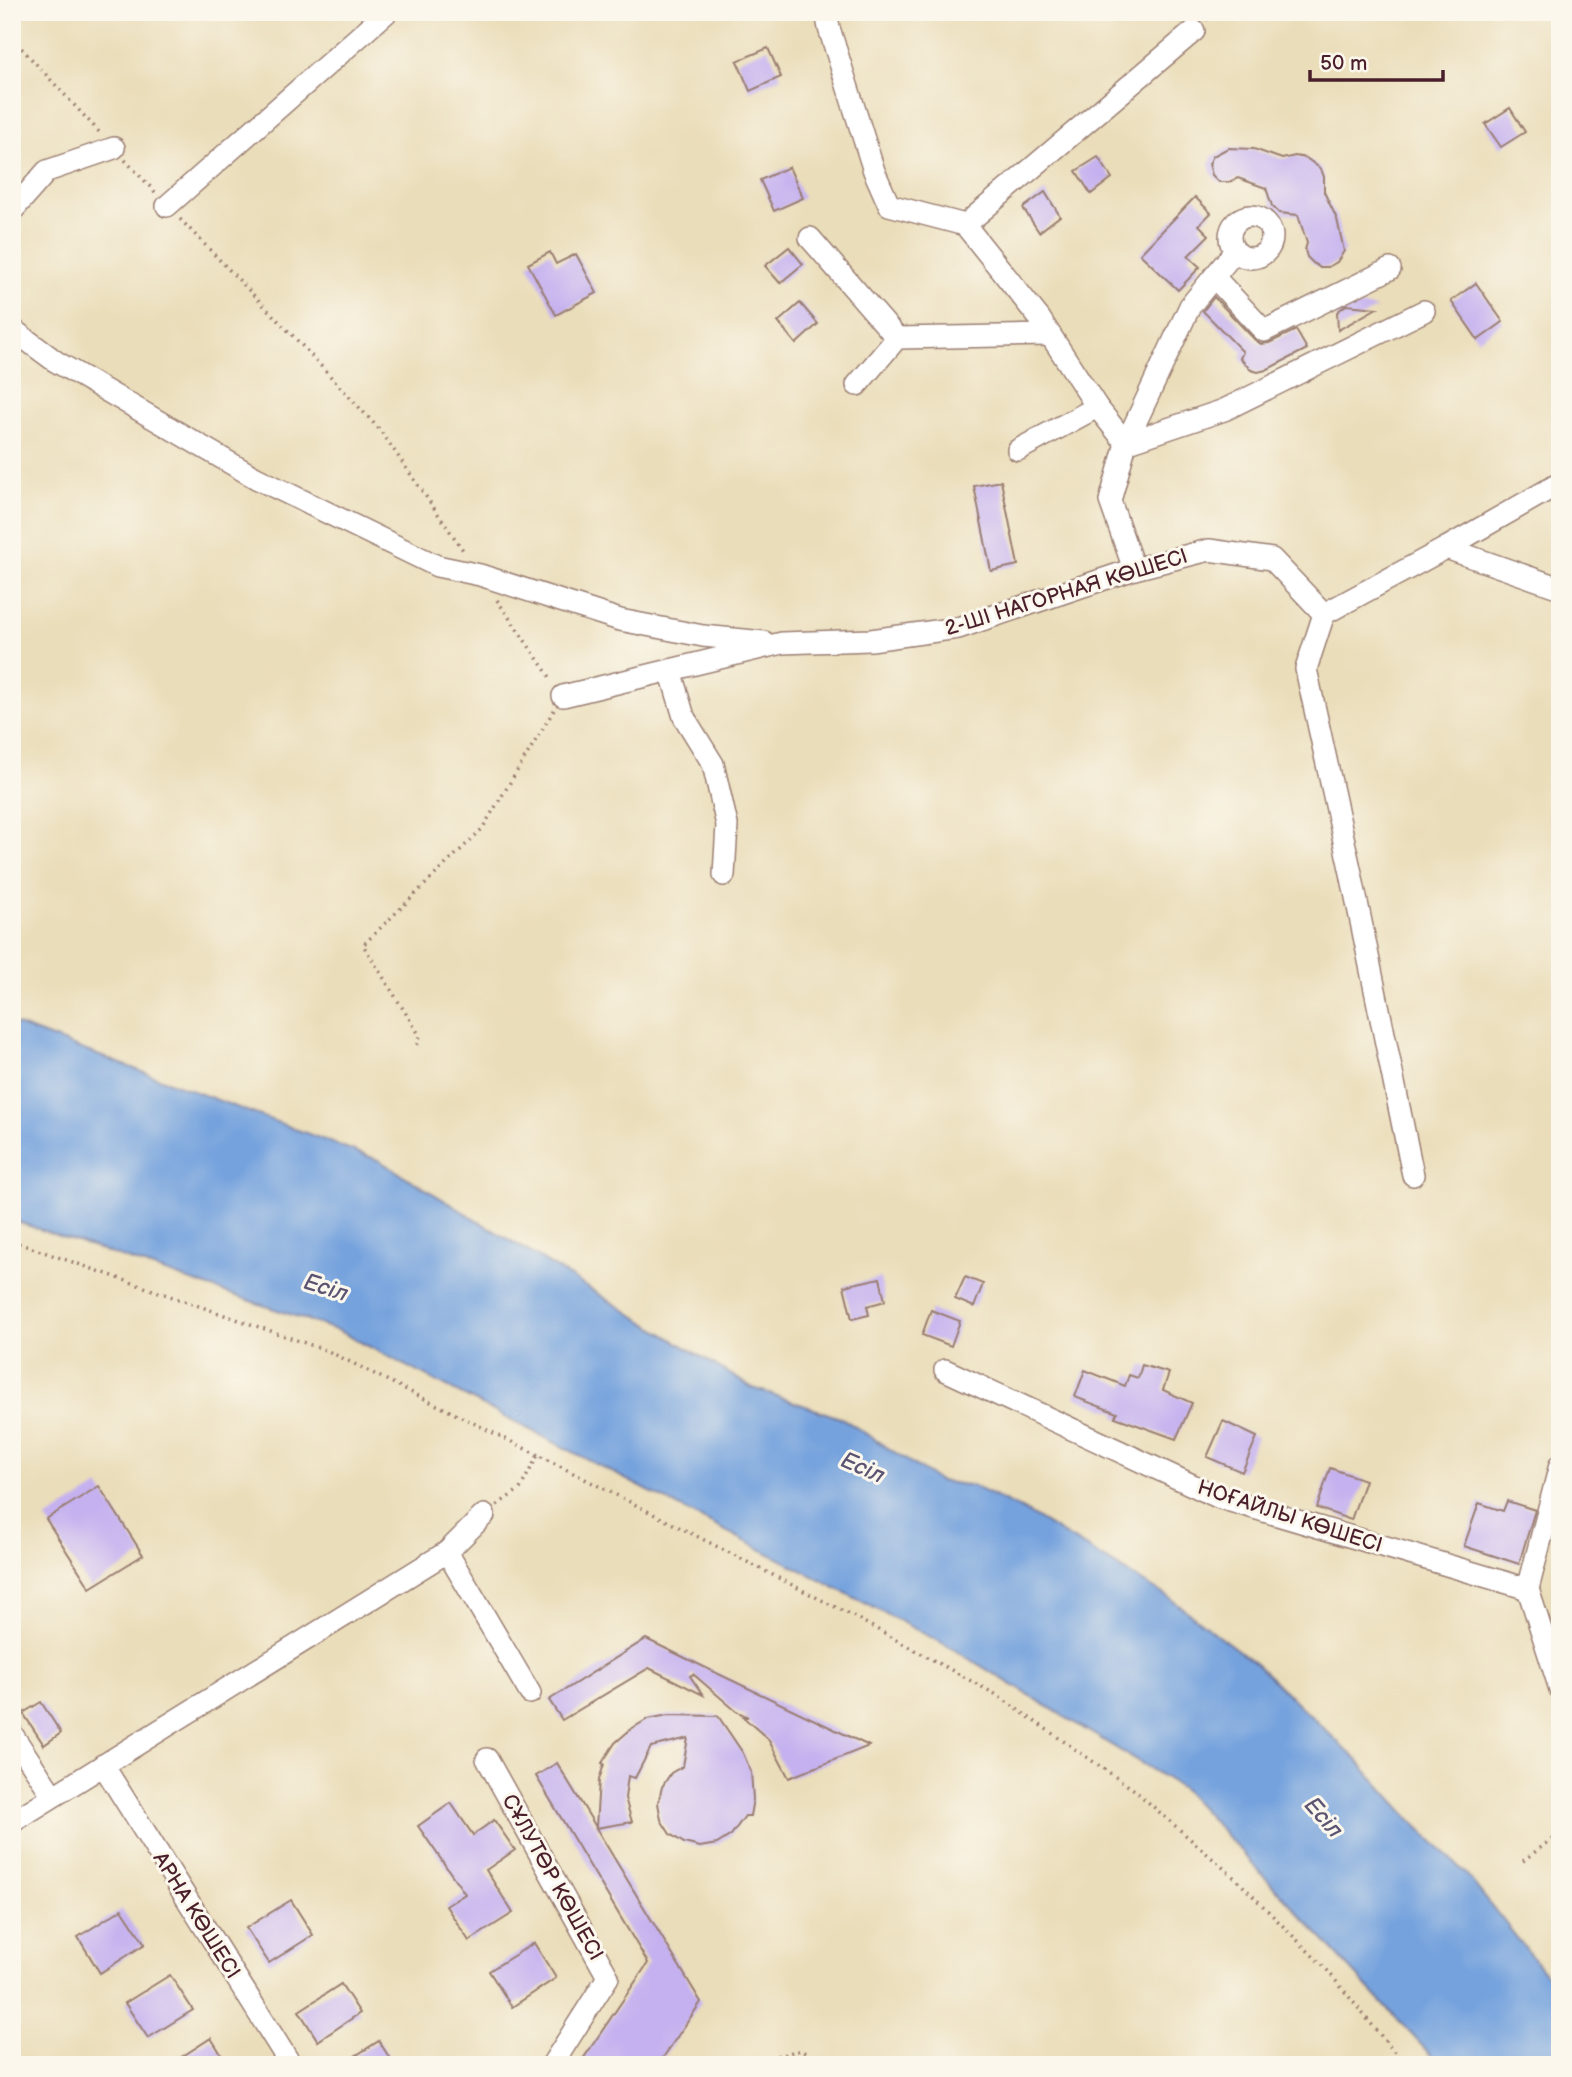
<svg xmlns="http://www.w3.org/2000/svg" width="1572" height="2077" font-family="'Balsamiq Sans',sans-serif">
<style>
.water{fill:#74a2dd;stroke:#5f6084;stroke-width:2}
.building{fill:#c5b1ef}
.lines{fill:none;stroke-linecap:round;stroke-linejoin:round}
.minor-casing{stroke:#9a7e72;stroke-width:24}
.path{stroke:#9a7e72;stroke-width:3.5;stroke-dasharray:2 5;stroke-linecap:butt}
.minor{stroke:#fff;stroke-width:21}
.labels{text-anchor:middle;stroke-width:6;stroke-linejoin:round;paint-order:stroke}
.street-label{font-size:21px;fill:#4a1f2b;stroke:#fbf7ec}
.water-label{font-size:23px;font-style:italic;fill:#5b5372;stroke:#fbf7ec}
</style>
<rect width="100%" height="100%" fill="#fbf7ec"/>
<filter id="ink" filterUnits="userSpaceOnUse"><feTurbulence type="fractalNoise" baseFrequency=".0143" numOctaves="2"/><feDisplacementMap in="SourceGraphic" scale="14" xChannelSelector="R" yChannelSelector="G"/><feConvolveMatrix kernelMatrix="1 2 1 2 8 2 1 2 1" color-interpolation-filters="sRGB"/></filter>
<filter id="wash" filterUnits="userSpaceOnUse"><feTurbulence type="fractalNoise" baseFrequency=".00686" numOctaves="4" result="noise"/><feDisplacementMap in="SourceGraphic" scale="28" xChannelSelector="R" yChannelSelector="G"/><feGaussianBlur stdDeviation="1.57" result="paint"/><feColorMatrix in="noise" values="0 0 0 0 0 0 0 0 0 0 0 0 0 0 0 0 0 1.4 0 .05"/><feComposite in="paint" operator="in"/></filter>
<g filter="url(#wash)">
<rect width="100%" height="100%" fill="#eaddb9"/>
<path class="water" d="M12 1023 378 1160 753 1388 843 1419 939 1481 973 1486 1025 1511 1168 1597 1256 1664 1358 1761 1413 1822 1466 1874 1560 1992V2065H1440L1182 1788 948 1646 339 1331 12 1220Z"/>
<g id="blocks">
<g class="building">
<path d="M768 48 781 77 750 91 737 61Z"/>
<path d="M1510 108 1525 132 1501 147 1485 124Z"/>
<path d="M1228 148 1254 149 1282 159 1295 156 1306 158 1321 169 1324 177V192L1337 219 1344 251 1337 262 1328 267H1319L1313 263 1307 257 1305 250 1307 243 1298 215 1279 213 1272 206 1266 188 1238 178 1229 182H1219L1212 175 1209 164 1213 156Z"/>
<path d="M1098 157 1112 178 1091 194 1076 171Z"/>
<path d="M789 167 803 198 774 211 760 180Z"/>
<path d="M1045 192 1060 216 1039 232 1023 208Z"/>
<path d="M1195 197 1211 213 1199 225 1209 235 1188 256 1200 267 1178 290 1140 254Z"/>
<path d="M789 247 803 264 780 283 765 266Z"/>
<path d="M550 252 556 264 576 254 597 293 556 315 528 264Z"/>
<path d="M1476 283 1503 322 1478 340 1451 301Z"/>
<path d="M1214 297 1255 340 1261 344 1269 343 1296 330 1307 349 1266 370 1258 372 1251 370 1240 358 1243 352 1203 311Z"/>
<path d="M800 303 818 324 796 344 778 322Z"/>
<path d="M1346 305 1377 308 1338 330 1337 312Z"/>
<path d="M1001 481 1018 565 991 571 974 486Z"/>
<path d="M965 1277 983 1284 974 1307 955 1299Z"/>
<path d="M880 1278 885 1301 867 1306 869 1315 852 1319 844 1286Z"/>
<path d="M931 1310 960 1321 951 1346 922 1335Z"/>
<path d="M1142 1365 1169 1373 1163 1390 1192 1403 1176 1439 1115 1417 1117 1413 1075 1397 1085 1370 1125 1386 1129 1375 1138 1378Z"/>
<path d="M1223 1421 1257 1437 1242 1472 1207 1457Z"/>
<path d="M1330 1468 1365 1480 1351 1520 1317 1508Z"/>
<path d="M99 1486 143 1555 90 1588 46 1519Z"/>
<path d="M1507 1501 1535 1510 1519 1564 1464 1546 1479 1503 1503 1511Z"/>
<path d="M646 1639 677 1654 869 1746 789 1778 768 1739 743 1717H748L736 1711 693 1674 690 1676 703 1695 649 1668 562 1720 549 1700Z"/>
<path d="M41 1702 61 1733 44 1745 23 1713Z"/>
<path d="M668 1715 718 1716 743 1753 751 1772 753 1799 750 1816H745L731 1835 717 1844 700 1847 684 1843 670 1834 661 1820 658 1803 662 1787 671 1773 683 1766 688 1738 651 1747 635 1778 628 1776 625 1798 632 1822 596 1828 701 2002 658 2065H579L648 1963 536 1776 557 1763 596 1827 599 1780 604 1764 602 1763 615 1743 631 1729 648 1719Z"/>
<path d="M451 1803 473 1835 494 1820 515 1850 486 1870 513 1913 469 1941 446 1906 465 1894 418 1826Z"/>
<path d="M291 1900 313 1935 269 1963 246 1928Z"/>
<path d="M122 1909 145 1944 100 1973 78 1937Z"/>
<path d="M534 1943 556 1978 512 2007 489 1971Z"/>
<path d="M170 1975 193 2010 148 2038 125 2003Z"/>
<path d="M341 1984 360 2013 318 2041 299 2011Z"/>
<path d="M211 2038 228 2065H169Z"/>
<path d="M379 2041 394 2065H341Z"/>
</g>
</g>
</g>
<g filter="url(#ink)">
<use href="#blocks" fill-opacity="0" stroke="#9a7e72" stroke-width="2"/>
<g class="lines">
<g class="minor-casing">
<g id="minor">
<path d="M826 12 829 28 874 171 889 205 965 225 1040 319 1097 407 1126 443 1110 501 1134 569"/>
<path d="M167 206 387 12"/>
<path d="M12 211 47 171 114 148"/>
<circle cx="1251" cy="237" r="21"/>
<path d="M965 225 1194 31"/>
<path d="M810 238 897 338"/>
<path d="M1235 251 1190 306 1126 443 1224 410 1424 311"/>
<path d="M1214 277 1264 331 1390 269"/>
<path d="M12 329 55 361 256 478 437 566 480 575 620 620 703 636 764 642"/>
<path d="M857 385 897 338 1050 335"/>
<path d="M1018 450 1097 407"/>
<path d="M1446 548 1560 588"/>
<path d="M1324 614 1306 669 1351 873 1413 1175"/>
<path d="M670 670 684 717 713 764 727 825 724 875"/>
<path d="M563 696 782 643 871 640 958 628 1134 569 1209 550 1272 559 1324 614 1446 548 1560 483"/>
<path d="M945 1370 1220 1498 1528 1589"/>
<path d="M447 1552 530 1693"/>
<path d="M1528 1589 1560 1465"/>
<path d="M1528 1589 1560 1689"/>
<path d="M12 1734 53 1796"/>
<path d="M487 1759 608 1977 552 2065"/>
<path d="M103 1765 291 2065"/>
<path d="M12 1822 447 1552 484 1515"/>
</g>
</g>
<g class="path">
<path d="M1206 20 1215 12"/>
<path d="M12 38 101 134"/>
<path d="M125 160 156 193"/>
<path d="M180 219 295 338 380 430 465 553"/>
<path d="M497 600 552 680"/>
<path d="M417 1045 420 1036 363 945 482 829 554 710"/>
<path d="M12 1241 328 1351 538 1455"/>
<path d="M497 1505 520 1489 538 1455 847 1613 995 1694 1133 1789 1236 1879 1327 1970 1405 2065"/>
<path d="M1523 1861 1560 1833"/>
<path d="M782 2055 783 2065"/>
<path d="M763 2059 801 2050 821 2065"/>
</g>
<use href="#minor" class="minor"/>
</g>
</g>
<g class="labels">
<g class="street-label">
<text transform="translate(1066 592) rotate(-17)" y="7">2-ШІ НАГОРНАЯ КӨШЕСІ</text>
<text transform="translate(1290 1516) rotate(18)" y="7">НОҒАЙЛЫ КӨШЕСІ</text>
<text transform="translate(553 1877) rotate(61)" y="7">СҰЛУТӨР КӨШЕСІ</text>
<text transform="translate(197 1915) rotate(58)" y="7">АРНА КӨШЕСІ</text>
</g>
<g class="water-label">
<text transform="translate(326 1287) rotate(18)" y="8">Есіл</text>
<text transform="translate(863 1467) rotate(24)" y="8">Есіл</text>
<text transform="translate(1324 1817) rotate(49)" y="8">Есіл</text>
</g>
</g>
<rect width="1572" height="2077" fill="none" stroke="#fbf7ec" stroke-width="42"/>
<path d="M1310 70v10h133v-10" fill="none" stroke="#4a1f2b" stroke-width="3.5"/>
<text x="1320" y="70" font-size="21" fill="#4a1f2b" stroke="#fbf7ec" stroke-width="5" paint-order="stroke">50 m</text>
</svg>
